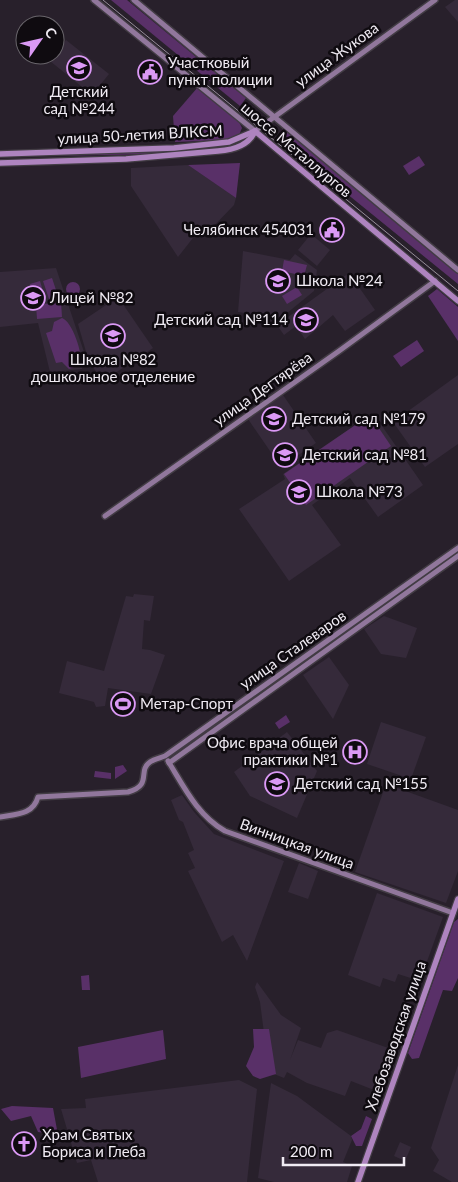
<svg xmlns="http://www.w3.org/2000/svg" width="458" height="1182" font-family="Lato,sans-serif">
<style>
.built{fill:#352a3a}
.green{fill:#593068}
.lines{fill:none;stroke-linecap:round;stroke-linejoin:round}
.secondary-casing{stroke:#423c44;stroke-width:8}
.primary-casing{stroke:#423c44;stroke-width:8}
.secondary{stroke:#91779c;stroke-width:5}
.primary{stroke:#ae84bf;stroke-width:5.5}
.tram{stroke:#968f99;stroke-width:1}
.labels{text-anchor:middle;stroke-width:5;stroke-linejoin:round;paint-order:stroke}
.street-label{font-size:15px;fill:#f0ebf3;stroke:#0f0b10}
.poi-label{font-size:15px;fill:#f0ebf3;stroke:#0f0b10;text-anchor:start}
</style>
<rect width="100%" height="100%" fill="#28202b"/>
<g class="built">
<path d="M455 0H458V22L445 7Z"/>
<path d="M66 40 109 74 92 95 50 61Z"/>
<path d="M188 165 236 198 234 205 207 233 200 229 178 257 131 186V168Z"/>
<path d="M311 234 330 250 317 266 298 250Z"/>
<path d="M243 251 290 260 295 254 317 270 314 291 281 318 238 312Z"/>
<path d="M56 268 86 358 82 369 50 372 38 323 0 327V272Z"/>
<path d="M349 273 375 310 345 331 333 315 305 339 296 326 284 335 277 325Z"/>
<path d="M118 297 153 348 103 381 89 362 78 324Z"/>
<path d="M458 375V444L425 467 393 422Z"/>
<path d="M283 395 316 443 281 467 248 419Z"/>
<path d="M373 413 423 485 378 517 350 478 312 505 341 545 289 581 239 509 285 479 283 474Z"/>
<path d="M134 594 154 596 150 621 144 620 142 649 150 650 165 655 151 694 108 688 105 706 96 707 94 702 59 693 67 661 104 671 126 596 133 597Z"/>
<path d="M384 616 417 628 406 658 381 654 364 629Z"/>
<path d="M329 657 349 685 333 719 303 675Z"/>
<path d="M381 722 426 737 411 779 367 764Z"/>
<path d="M287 732 317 771 297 818 250 796 234 772Z"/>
<path d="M386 784 458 810V871L446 903 355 872Z"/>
<path d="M182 795 194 812 214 834 284 861 247 961 233 935 222 942 188 871 195 868 188 853 194 850 183 822 179 820 171 800Z"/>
<path d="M299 863 318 871 308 899 288 892Z"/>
<path d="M377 893 443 917 420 981 398 974 395 982 383 978 380 987 348 975Z"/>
<path d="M257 982 281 1015 301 1028 290 1060 298 1040 321 1048 327 1033 337 1030 394 1050 379 1092 351 1081 345 1096 307 1083 287 1072 284 1078 269 1072 260 1002 255 987Z"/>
<path d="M458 1065V1182H452L433 1171 439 1160 431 1148Z"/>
<path d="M239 1080 257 1089 247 1182H98L91 1160 77 1163 61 1109 86 1108 85 1099Z"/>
<path d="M271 1083 297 1096 351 1136 352 1140 343 1162 352 1166 347 1182H274L258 1178Z"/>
<path d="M400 1142 411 1147 405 1161 394 1156Z"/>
</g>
<g class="green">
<path d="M111 0H127L246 98 240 106Z"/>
<path d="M198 87 238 120 242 128 239 135 228 140 175 142 173 116Z"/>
<path d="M283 128 458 271V284L293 150V147L279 134Z"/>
<path d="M243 140 232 148 158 154 51 156 158 152 232 146Z"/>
<path d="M419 156 425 165 409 175 403 166Z"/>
<path d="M240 163 236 198 188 165Z"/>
<path d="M284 260 307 265 304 276 282 271Z"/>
<path d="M52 278 58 296 49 299 43 281Z"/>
<path d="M40 281 45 298 35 301 30 284Z"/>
<circle cx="73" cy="289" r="7"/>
<path d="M297 287 302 295 287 304 282 296Z"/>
<path d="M437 289 458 307V341L428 296Z"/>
<path d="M61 302 62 317 37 319 36 305Z"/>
<path d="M62 318C72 321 84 355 80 365L69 369 62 362 56 363 46 333 52 331 54 322Z"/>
<path d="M417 340 424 351 401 367 393 356Z"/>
<path d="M370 415 391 446 306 505 284 474Z"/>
<path d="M458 550V554L384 607 381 603Z"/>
<path d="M370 613 372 616 329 646 327 644Z"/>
<path d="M321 647 324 650 267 691 264 687Z"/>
<path d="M255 694 257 697 170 757 169 755Z"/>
<path d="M286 715 290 722 279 729 275 723Z"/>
<path d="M123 765 127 771 115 779V767Z"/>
<path d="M95 771 111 773V779L94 777Z"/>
<path d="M458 919V978L452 991 443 990 419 1058 412 1059 408 1053 454 922Z"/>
<path d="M89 975 90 990H82L81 976Z"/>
<path d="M253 1029H269L276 1074 260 1079 253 1076 246 1066 254 1047Z"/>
<path d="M163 1030 166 1059 81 1078 78 1047Z"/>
<path d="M380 1092 382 1093 375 1111 373 1112 369 1105 376 1101Z"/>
<path d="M12 1106 53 1108 58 1135 38 1132 31 1116 11 1121 1 1109Z"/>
<path d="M366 1116 372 1119 362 1146H356L351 1136 361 1129Z"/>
</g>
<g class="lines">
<g class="secondary-casing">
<g id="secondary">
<path d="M94 0 255 131 435 0"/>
<path d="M134 0 458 270"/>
<path d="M105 516 339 351 435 281"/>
<path d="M168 761C184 787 198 816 225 831L453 913"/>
<path d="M169 763 458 556"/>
<path d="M0 817C16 814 33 815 38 797L128 792C153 785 137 771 150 762 154 759 160 758 165 756L458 548"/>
</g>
</g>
<g class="primary-casing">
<g id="primary">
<path d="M255 131 458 301"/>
<path d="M0 154 174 148 229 142 255 131"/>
<path d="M0 163 126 159 218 151C232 150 249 146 255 131"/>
<path d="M358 1182 458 899"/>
</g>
</g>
<use href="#secondary" class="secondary"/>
<use href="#primary" class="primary"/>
<path class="tram" d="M103 0 458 291"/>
</g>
<defs>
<g id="school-ring" transform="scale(1.25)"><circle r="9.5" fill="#0f0b10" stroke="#db99f5" stroke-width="1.5"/><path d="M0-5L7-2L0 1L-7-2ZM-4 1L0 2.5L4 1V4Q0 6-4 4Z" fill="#db99f5"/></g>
<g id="civic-ring" transform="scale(1.25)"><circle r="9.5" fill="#0f0b10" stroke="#db99f5" stroke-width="1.5"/><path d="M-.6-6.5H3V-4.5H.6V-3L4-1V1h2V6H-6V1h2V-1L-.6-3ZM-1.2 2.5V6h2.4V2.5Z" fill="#db99f5"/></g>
<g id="stadium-ring" transform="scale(1.25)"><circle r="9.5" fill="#0f0b10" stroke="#db99f5" stroke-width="1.5"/><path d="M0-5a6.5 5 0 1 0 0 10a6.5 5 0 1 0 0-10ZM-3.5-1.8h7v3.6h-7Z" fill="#db99f5"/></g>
<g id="hospital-ring" transform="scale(1.25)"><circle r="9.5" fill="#0f0b10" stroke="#db99f5" stroke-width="1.5"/><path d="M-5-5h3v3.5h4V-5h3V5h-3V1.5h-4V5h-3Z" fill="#db99f5"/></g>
<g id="church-ring" transform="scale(1.25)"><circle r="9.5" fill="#0f0b10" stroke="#db99f5" stroke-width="1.5"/><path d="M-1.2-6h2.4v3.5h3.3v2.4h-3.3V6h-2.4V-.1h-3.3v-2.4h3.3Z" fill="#db99f5"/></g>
</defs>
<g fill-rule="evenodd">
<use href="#school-ring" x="79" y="68"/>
<use href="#civic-ring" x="150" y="72"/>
<use href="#civic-ring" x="332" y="230"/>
<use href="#school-ring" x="278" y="281"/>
<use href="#school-ring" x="33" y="298"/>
<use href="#school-ring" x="306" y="320"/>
<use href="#school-ring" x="113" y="336"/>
<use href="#school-ring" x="274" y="419"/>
<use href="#school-ring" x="285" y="455"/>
<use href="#school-ring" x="299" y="492"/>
<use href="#stadium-ring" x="123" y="704"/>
<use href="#hospital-ring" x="355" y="752"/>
<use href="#school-ring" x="277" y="784"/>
<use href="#church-ring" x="24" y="1144"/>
</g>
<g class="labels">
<g class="street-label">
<text transform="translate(337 55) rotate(-36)" y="5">улица Жукова</text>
<text transform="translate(140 135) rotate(-3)" y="5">улица 50-летия ВЛКСМ</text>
<text transform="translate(296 150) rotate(40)" y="5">шоссе Металлургов</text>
<text transform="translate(263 389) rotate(-35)" y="5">улица Дегтярёва</text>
<text transform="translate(293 650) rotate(-35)" y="5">улица Сталеваров</text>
<text transform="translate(297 844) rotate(20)" y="5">Винницкая улица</text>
<text transform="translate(396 1036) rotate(-71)" y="5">Хлебозаводская улица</text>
</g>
<g class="poi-label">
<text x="168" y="68">Участковый<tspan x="168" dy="17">пункт полиции</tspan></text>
<text x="79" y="97" text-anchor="middle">Детский<tspan x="79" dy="17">сад №244</tspan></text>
<text x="314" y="235" text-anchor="end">Челябинск 454031</text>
<text x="296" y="286">Школа №24</text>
<text x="50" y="303">Лицей №82</text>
<text x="288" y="325" text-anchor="end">Детский сад №114</text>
<text x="113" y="365" text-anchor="middle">Школа №82<tspan x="113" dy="17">дошкольное отделение</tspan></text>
<text x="292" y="424">Детский сад №179</text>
<text x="302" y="460">Детский сад №81</text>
<text x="316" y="497">Школа №73</text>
<text x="140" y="709">Метар-Спорт</text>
<text x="338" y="748" text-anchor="end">Офис врача общей<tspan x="338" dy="17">практики №1</tspan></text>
<text x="294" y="789">Детский сад №155</text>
<text x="42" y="1140">Храм Святых<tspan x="42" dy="17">Бориса и Глеба</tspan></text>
</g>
</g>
<g transform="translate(40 40) rotate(56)"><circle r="24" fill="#0f0b10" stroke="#69656b"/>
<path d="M0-4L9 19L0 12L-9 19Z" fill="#db99f5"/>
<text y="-8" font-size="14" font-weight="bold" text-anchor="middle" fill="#f0ebf3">С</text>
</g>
<path d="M283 1157v8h121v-8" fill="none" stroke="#f0ebf3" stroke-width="2.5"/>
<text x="290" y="1157" font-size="15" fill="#f0ebf3" stroke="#0f0b10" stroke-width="4" paint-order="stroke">200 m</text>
</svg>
